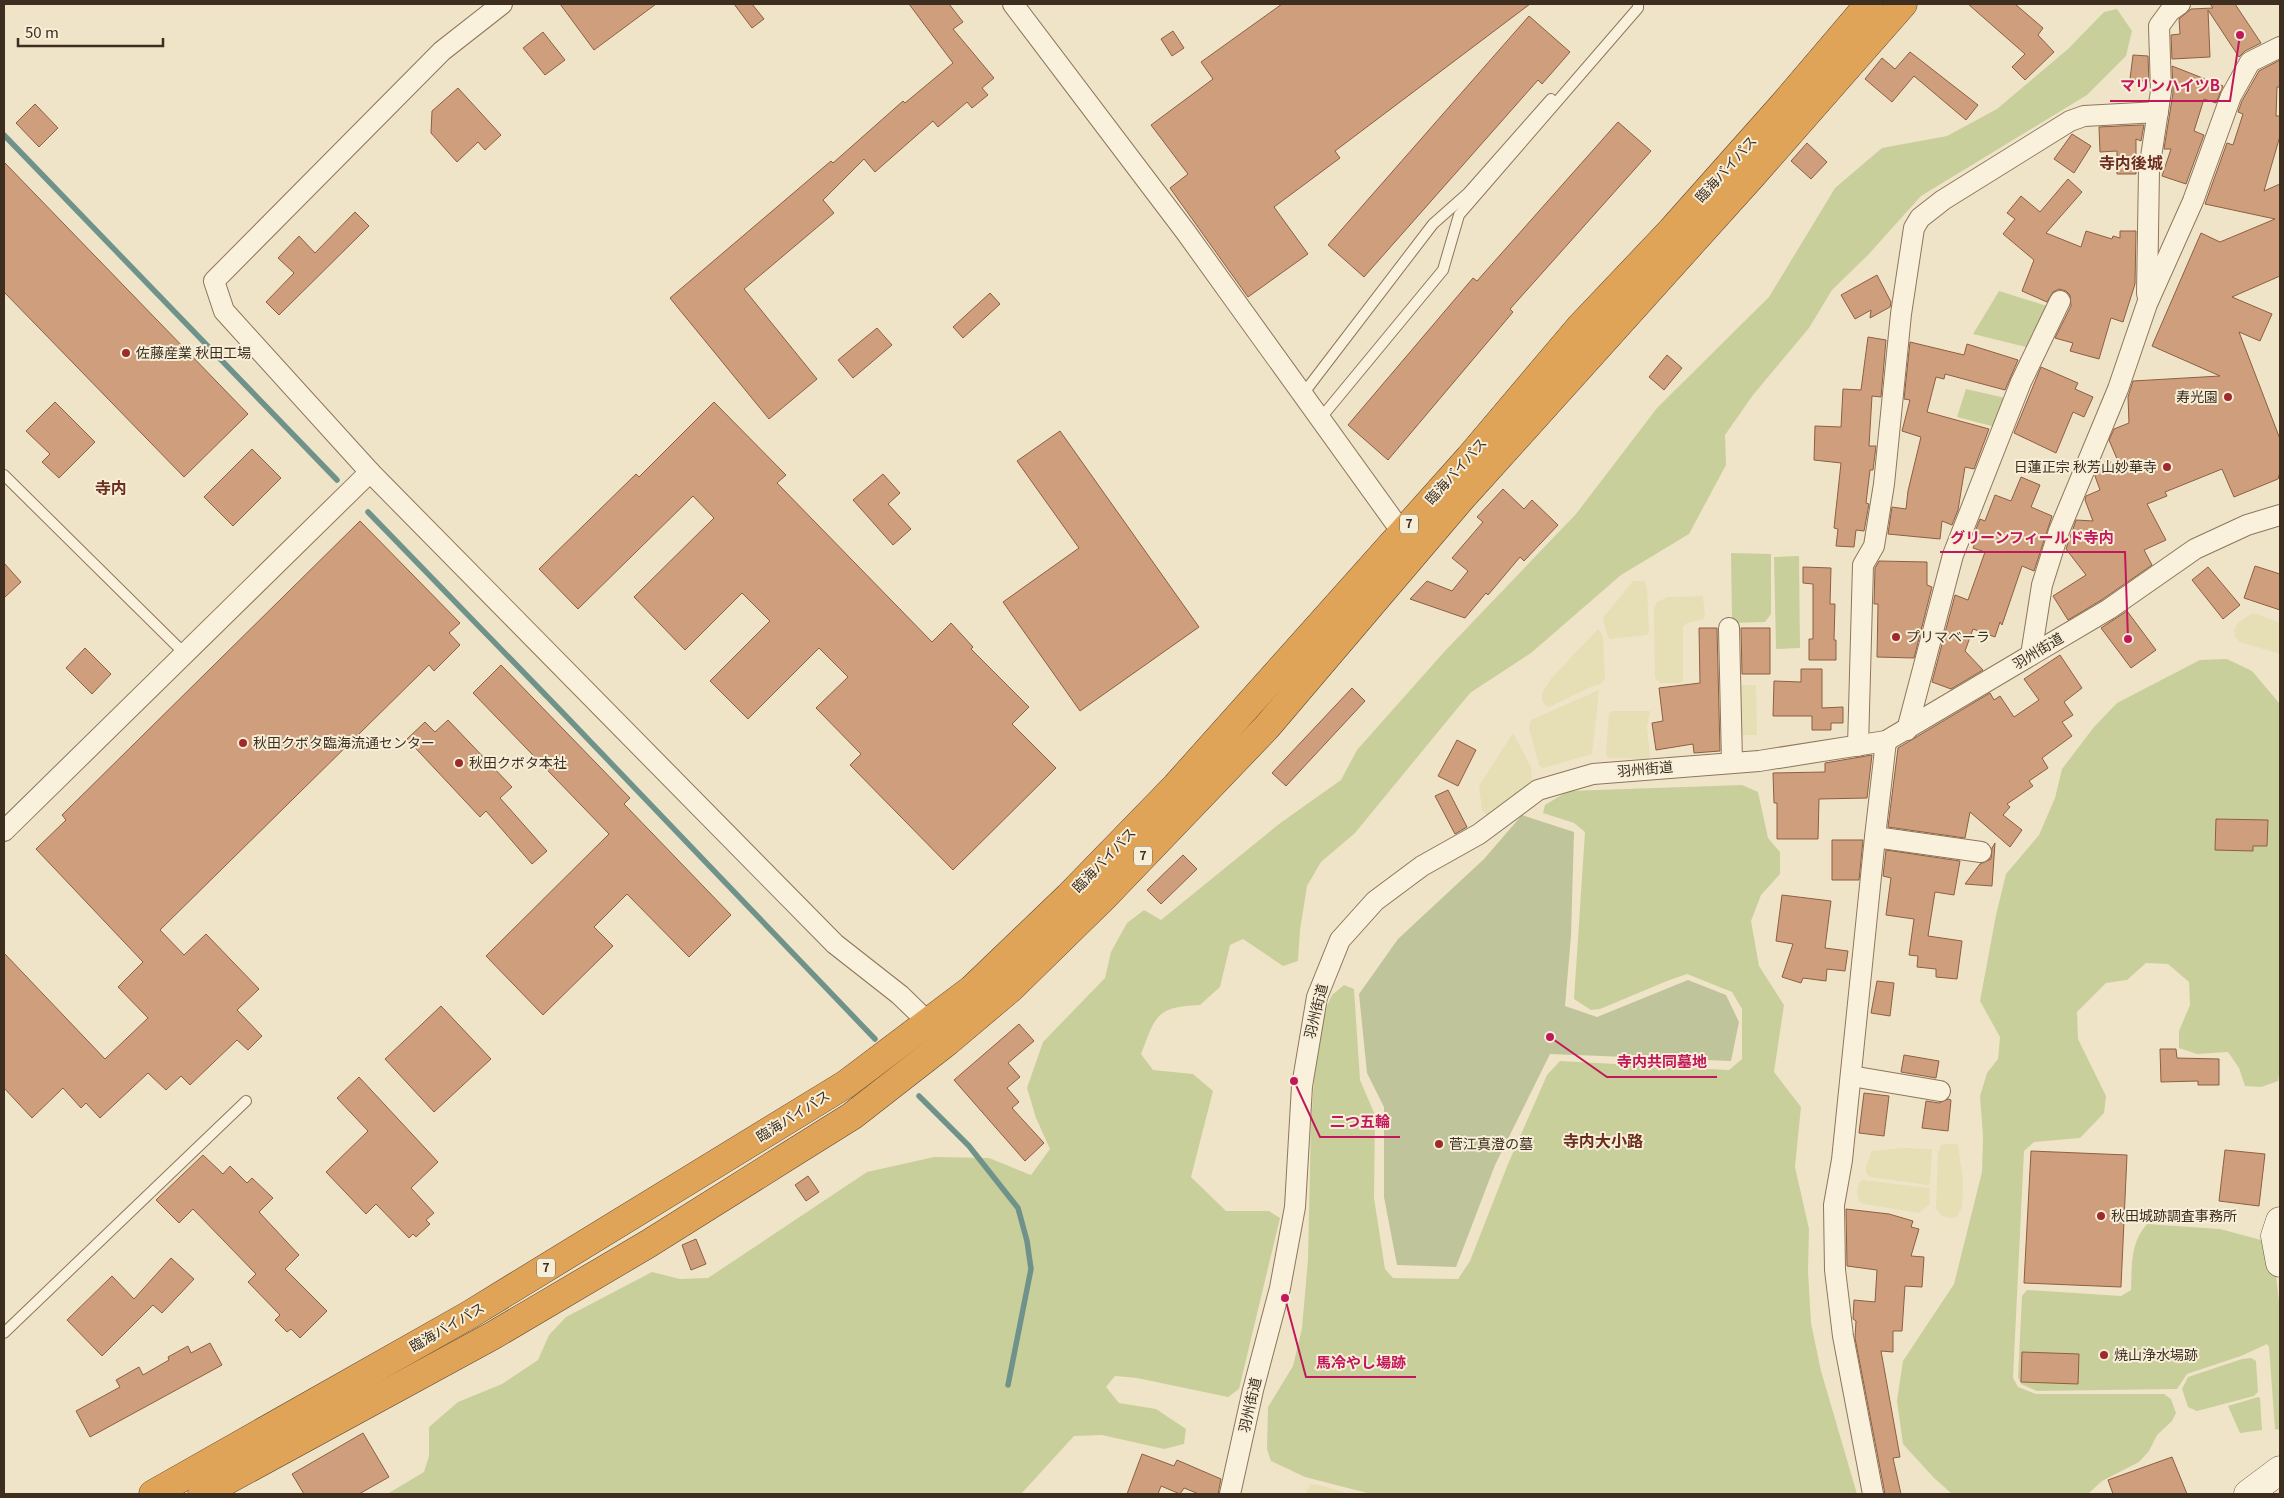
<svg xmlns="http://www.w3.org/2000/svg" width="2284" height="1498" font-family="Georgia,'Noto Sans JP',serif">
<style>
.farmland{fill:#e6deb5}
.green{fill:#c9cf9b}
.cemetery{fill:#bfc49a}
.lines{fill:none;stroke-linecap:round;stroke-linejoin:round}
.stream{stroke:#6f938a;stroke-width:5.5}
.building{fill:#cf9f7d;stroke:#8d5f41}
.lane-casing{stroke:#8d765c;stroke-width:12}
.street-casing{stroke:#8d765c;stroke-width:22}
.secondary-casing{stroke:#6f573f;stroke-width:29}
.highway-casing{stroke:#5b4430;stroke-width:29}
.lane{stroke:#faf1dc;stroke-width:10}
.street{stroke:#faf1dc;stroke-width:20}
.secondary{stroke:#faf1dc;stroke-width:28}
.highway{stroke:#e0a458;stroke-width:28}
.poi-dot{fill:#9e2a2b;stroke:#f7eed8;stroke-width:2}
.labels{text-anchor:middle;stroke-width:4;stroke-linejoin:round;paint-order:stroke}
.shield{fill:#f7eed8;stroke:#756857;stroke-width:1}
.shield-label{font-size:12px;font-weight:bold;fill:#3d2e20}
.street-label{font-size:14px;fill:#3d2e20;stroke:#f7eed8}
.poi-label{font-size:14px;fill:#3d2e20;stroke:#f7eed8;text-anchor:start}
.quarter-label{font-size:16px;font-weight:bold;fill:#6b2e1e;stroke:#f7eed8}
.leader{fill:none;stroke:#c2185b;stroke-width:2}
.callout-dot{fill:#c2185b;stroke:#f7eed8;stroke-width:2}
.callout-label{font-size:15px;text-anchor:middle;font-weight:bold;fill:#c2185b;stroke:#f7eed8;stroke-width:4;stroke-linejoin:round;paint-order:stroke}
</style>
<rect width="100%" height="100%" fill="#f0e4c8"/>
<g class="farmland">
<path d="M1633 581H1644L1647 588 1649 631 1647 635 1610 639 1607 634 1603 618Z"/>
<path d="M1703 596 1705 616 1703 619 1687 623 1683 626V680L1680 683H1660L1655 677 1654 608 1657 602 1668 597Z"/>
<path d="M2251 614H2257L2280 623V654L2240 642 2235 637 2234 630 2238 623Z"/>
<path d="M1598 629 1603 636 1605 679 1600 685 1593 686 1549 707 1545 705 1542 700V693L1551 679Z"/>
<path d="M1736 685H1756L1757 735H1736Z"/>
<path d="M1599 690 1592 754 1543 768 1539 765 1529 728 1531 720Z"/>
<path d="M1612 711H1650L1647 727 1650 757 1648 759 1608 758 1606 753 1609 714Z"/>
<path d="M1513 733 1531 767 1532 783 1487 815 1482 811 1479 786Z"/>
<path d="M1946 1144H1958L1963 1181 1962 1207 1957 1217 1950 1218 1942 1216 1936 1209 1938 1153 1941 1145Z"/>
<path d="M1902 1148 1932 1149 1930 1184 1928 1185 1870 1177 1866 1173V1167L1872 1151Z"/>
<path d="M1862 1180 1929 1188 1930 1204 1919 1213 1864 1204 1859 1201 1857 1193 1859 1184Z"/>
<path d="M1310 1484 1323 1486 1349 1494H1306Z"/>
</g>
<g class="green">
<path d="M2117 9 2132 31 2126 56 2087 95 1921 196 1868 255 1832 290 1809 328 1753 395 1725 435 1726 465 1689 534 1621 575 1531 653 1470 693 1355 833 1321 862 1307 886 1300 930 1298 961 1283 966 1243 939 1230 945 1220 987 1200 1005C1155 1007 1156 1016 1141 1054L1153 1070 1193 1074 1213 1091 1191 1177 1226 1211H1269L1280 1218 1239 1389 1228 1397 1137 1378 1115 1376 1106 1387 1119 1403 1156 1409 1186 1429 1184 1444 1164 1449 1102 1435 1074 1436 1021 1494H387L424 1472 429 1456V1427L458 1402 502 1384 538 1360 549 1335 566 1317 652 1272 680 1279 708 1278 867 1172 934 1157 989 1158 1031 1175 1050 1149 1036 1118 1027 1088 1043 1042 1105 978 1111 952 1127 923 1144 910 1161 920 1279 824 1341 780 1357 750 1444 652 1576 514 1657 408 1769 297 1835 188 1882 148 1947 136 1997 109 2068 49 2104 12Z"/>
<path d="M1999 291 2050 307 2036 342 2026 347 1973 334Z"/>
<path d="M1966 389 2010 399 1999 428 1957 417Z"/>
<path d="M1731 553 1771 554V614L1765 622 1732 623Z"/>
<path d="M1799 556 1800 648 1776 649 1774 557Z"/>
<path d="M2227 659 2252 671 2280 704V1068L2278 1081 2261 1087 2245 1086 2239 1068 2228 1052 2197 1054 2179 1048V1031L2190 1005 2189 982 2168 964 2146 963 2127 980 2106 983 2077 1012 2078 1039 2106 1096 2104 1113 2080 1138 2034 1142 2024 1151 2013 1378 2018 1387 2036 1394H2164L2171 1399 2176 1413 2172 1421 2157 1435 2149 1451 2139 1462 2102 1481 2088 1494H1952L1934 1478 1903 1444 1897 1401 1903 1361 1954 1284 1982 1172 1983 1137 1980 1096 1987 1073 1998 1059 2000 1037 1980 1001 1996 915 2006 874 2039 835 2055 798 2062 769 2094 727 2117 703 2200 660Z"/>
<path d="M1742 785 1758 792 1768 838 1780 852V874L1761 895 1751 921 1759 966 1784 1005 1774 1072 1801 1107 1795 1167 1809 1229 1808 1271 1811 1323 1821 1371 1857 1494H1371L1305 1477 1271 1461 1267 1449 1268 1407 1293 1366 1302 1328 1308 1259 1311 1123 1318 1025 1332 995 1344 985 1354 989 1360 1080 1375 1115 1374 1198 1385 1269 1393 1278 1458 1279 1470 1261 1508 1164 1547 1075 1560 1061 1729 1070 1742 1059V1009L1732 992 1687 974 1667 981 1600 1009 1591 1010 1574 999 1585 832 1574 823 1543 813 1545 805 1568 791Z"/>
<path d="M2147 1224 2220 1229 2265 1241 2276 1275 2280 1311V1430L2275 1429 2269 1347 2267 1344 2241 1356 2187 1374 2177 1389 2037 1391 2021 1384 2018 1377 2022 1296 2027 1290 2121 1296 2131 1290C2132 1266 2130 1243 2147 1224Z"/>
<path d="M2251 1358 2256 1361 2258 1392 2254 1396 2197 1411 2188 1407 2182 1389 2188 1377 2242 1359Z"/>
<path d="M2258 1397 2260 1398 2262 1430 2240 1433 2228 1406Z"/>
</g>
<path class="cemetery" d="M1522 815 1574 832 1571 936 1565 1006 1597 1017 1688 980 1726 995 1739 1022 1731 1061 1550 1054 1495 1165 1456 1267 1397 1265 1384 1197V1107L1367 1073 1359 994 1398 939 1484 859Z"/>
<g class="lines">
<g class="stream">
<path d="M4 135 337 480"/>
<path d="M368 512 563 713 875 1039"/>
<path d="M919 1096 969 1146 1018 1208 1027 1241 1031 1269 1008 1385"/>
</g>
</g>
<g class="building">
<path d="M560 4H656L594 50Z"/>
<path d="M734 4H752L764 19 752 28Z"/>
<path d="M909 4H949L963 22 953 29 994 78 982 88 988 95 972 108 967 102 938 127 933 121 875 172 864 159 823 200 834 213 744 289 817 379 769 419 670 298 831 161 833 163 903 101 905 103 953 63Z"/>
<path d="M1282 4H1530L1335 151 1340 158 1274 207 1308 254 1248 297 1170 188 1188 174 1151 125 1213 79 1201 62Z"/>
<path d="M1968 4H2015L2043 28 2038 35 2054 52 2025 80 2012 67 2025 54Z"/>
<path d="M2210 4H2235L2261 43 2245 51 2239 57 2208 10 2210 57 2172 59 2171 35 2180 34 2179 19 2191 9 2213 8Z"/>
<path d="M1529 16 1570 52 1542 84 1538 80 1364 277 1328 245Z"/>
<path d="M1173 31 1184 48 1172 56 1161 39Z"/>
<path d="M543 32 565 60 545 75 523 48Z"/>
<path d="M1910 52 1978 105 1966 120 1914 76 1892 102 1865 79 1882 58 1895 69Z"/>
<path d="M2133 55 2148 56 2149 82 2130 79Z"/>
<path d="M2280 60V87H2277L2276 116H2280V136L2264 191 2280 184V276L2232 297 2272 314 2260 341 2239 332 2280 439V472L2278 479 2234 497 2222 469 2165 492 2167 496 2147 504 2166 540 2144 550 2152 565 2103 599 2068 620 2053 596 2086 575 2066 549 2076 520 2093 521 2085 500 2086 496 2100 490 2095 476 2100 464 2108 461 2120 466 2109 440 2114 429 2129 423 2128 397 2133 381 2220 376 2152 346 2201 233 2220 242 2275 219 2205 204 2227 143 2233 145 2243 114 2238 112 2242 101 2259 71Z"/>
<path d="M2172 66 2223 86 2216 103 2204 99 2194 131 2204 135 2186 184 2162 176 2171 149H2164L2173 93Z"/>
<path d="M458 88 501 135 485 150 478 142 457 162 431 133 432 111Z"/>
<path d="M35 104 58 128 39 147 16 123Z"/>
<path d="M1618 122 1651 151 1510 309 1513 312 1388 460 1348 425 1473 278 1477 281Z"/>
<path d="M2140 125H2144L2141 141 2136 139V174H2117V151L2100 152 2099 127Z"/>
<path d="M2072 134 2091 146 2074 173 2054 159Z"/>
<path d="M1807 143 1827 162 1811 179 1791 161Z"/>
<path d="M4 162 248 414 184 477 4 292Z"/>
<path d="M2068 179 2082 192 2046 233 2081 247 2086 231 2112 239 2113 236 2120 238V231H2136L2135 284 2123 322 2111 318 2099 359 2070 351 2073 343 2055 338 2071 306 2070 295 2066 291 2059 289 2053 292 2047 302 2022 291 2034 260 2003 234 2015 219 2007 213 2021 196 2040 212Z"/>
<path d="M355 212 369 226 279 315 266 302 294 273 278 258 299 236 315 253Z"/>
<path d="M1877 275 1891 302 1890 307 1870 318 1871 310 1855 319 1841 295Z"/>
<path d="M990 293 1000 304 963 338 953 327Z"/>
<path d="M877 328 892 345 853 378 838 360Z"/>
<path d="M1868 337 1886 340 1881 397 1872 396 1869 446H1876L1873 470H1870L1866 503 1869 504 1864 531 1856 530 1854 547 1836 546 1838 529 1834 528 1841 463 1814 460 1815 426 1841 427 1843 389 1861 390Z"/>
<path d="M1910 342 1964 355 1967 344 2018 360 2005 390 1945 374 1944 379 1936 377 1927 412 1989 429 1974 469 1965 467 1958 510 1952 525 1942 521 1940 539 1888 534 1892 507 1906 509 1908 491 1921 437 1902 431 1910 400 1904 399Z"/>
<path d="M1667 355 1682 368 1664 390 1649 377Z"/>
<path d="M2041 367 2078 383 2075 389 2093 397 2084 417 2073 412 2056 453 2014 433Z"/>
<path d="M55 402 95 442 59 478 42 462 50 454 26 431Z"/>
<path d="M714 402 786 475 777 483 932 642 951 623 973 647 971 649 1029 707 1012 724 1056 768 953 870 850 765 861 754 816 708 848 677 819 648 748 719 710 681 770 621 742 593 685 650 634 597 714 518 693 496 578 609 539 569 636 474 639 477Z"/>
<path d="M1060 431 1199 627 1080 711 1003 602 1079 548 1017 461Z"/>
<path d="M252 449 281 478 233 526 204 497Z"/>
<path d="M883 474 900 493 888 504 911 529 893 545 853 500Z"/>
<path d="M2021 477 2040 485 2031 507 2052 516 2034 571 2022 566 2002 625 2000 622 1995 637 1973 629 1965 651 1983 670 1951 689 1932 682 1955 595 1968 600 1985 552 1973 548 1978 535 1974 534 1980 519 1985 521 1995 495 2011 501Z"/>
<path d="M1503 489 1524 509 1532 500 1558 525 1524 561 1520 557 1488 595 1486 593 1465 618 1410 599 1427 581 1452 591 1468 571 1452 558 1483 522 1477 517Z"/>
<path d="M360 521 460 623 449 633 460 645 434 671 429 665 160 930 184 955 206 934 259 989 237 1010 262 1036 248 1050 237 1040 190 1085 181 1076 166 1090 148 1073 100 1118 86 1103 81 1108 63 1088 32 1118 4 1088V953L105 1059 148 1018 118 987 143 962 36 849 66 820 62 815Z"/>
<path d="M1879 561 1927 562V585L1932 587 1914 658 1877 657 1878 604H1874L1875 568Z"/>
<path d="M4 563 21 582 4 598Z"/>
<path d="M2255 566 2280 574V610L2244 598Z"/>
<path d="M1803 567 1831 568 1830 604H1835L1834 640H1836V660H1809V639H1813V584L1803 583Z"/>
<path d="M2208 567 2240 605 2223 619 2192 580Z"/>
<path d="M2127 611 2156 650 2131 668 2101 628Z"/>
<path d="M1699 628H1717L1720 751 1694 753 1693 744 1656 750 1652 723 1663 721 1659 688 1700 683Z"/>
<path d="M1741 628H1770V674H1742Z"/>
<path d="M85 648 111 674 92 694 66 668Z"/>
<path d="M2060 655 2082 688 2064 702 2073 715 2062 722 2072 736 2042 758 2048 768 2029 781 2033 786 2007 804 2010 807 2003 815 2022 830 2010 847 1970 812 1965 838 1888 827 1898 748 1990 693 1994 700 2000 696 2014 717 2039 700 2024 679Z"/>
<path d="M501 665 630 798 624 804 731 915 689 957 627 894 594 927 613 946 543 1015 486 956 609 834 473 693Z"/>
<path d="M1801 669H1822V708L1843 707V723H1831V730H1812V716H1773L1774 681 1801 682Z"/>
<path d="M1352 688 1365 701 1286 786 1272 773Z"/>
<path d="M448 720 512 787 500 798 547 851 532 864 486 811 480 817 407 739 425 722 435 732Z"/>
<path d="M1457 740 1476 750 1458 786 1438 776Z"/>
<path d="M1872 755 1867 798 1819 799 1818 839H1777V803H1774L1773 773 1825 772V763Z"/>
<path d="M1448 790 1467 827 1455 834 1435 796Z"/>
<path d="M2216 819 2268 820 2267 846H2253V851L2215 850Z"/>
<path d="M1832 840H1863L1859 880H1832Z"/>
<path d="M1995 843 1992 886 1965 884 1980 864 1991 859 1992 848Z"/>
<path d="M1886 850 1960 861 1954 895 1935 892 1928 936 1962 941 1957 979 1936 977V969L1917 967 1918 956 1909 955 1914 919 1886 915 1891 878 1883 876Z"/>
<path d="M1183 855 1197 869 1161 904 1147 890Z"/>
<path d="M1782 895 1831 901 1825 948 1848 951 1845 971 1827 969 1826 981 1803 978 1801 983 1782 977 1793 944 1776 941Z"/>
<path d="M1877 981 1894 983 1890 1016 1871 1013Z"/>
<path d="M441 1006 491 1059 434 1112 385 1059Z"/>
<path d="M1019 1024 1034 1041 1008 1063 1020 1077 1007 1088 1019 1102 1012 1108 1044 1143 1025 1161 954 1080Z"/>
<path d="M2160 1049H2176L2177 1058 2219 1059V1085H2198V1081L2161 1082Z"/>
<path d="M1904 1055 1939 1061 1936 1078 1901 1072Z"/>
<path d="M359 1077 438 1162 411 1188 434 1213 426 1220 430 1224 416 1237 413 1234 409 1238 376 1204 366 1214 326 1172 368 1131 337 1098Z"/>
<path d="M1864 1093 1889 1096 1884 1136 1859 1133Z"/>
<path d="M1948 1099 1951 1100 1948 1131 1922 1128 1926 1101 1939 1103Z"/>
<path d="M2225 1150 2265 1154 2259 1206 2219 1201Z"/>
<path d="M2031 1151 2127 1155 2121 1287 2024 1283Z"/>
<path d="M203 1155 223 1174 230 1166 247 1183 252 1178 273 1198 259 1212 299 1255 285 1269 327 1311 300 1338 291 1329 287 1332 275 1320 280 1315 248 1282 256 1274 193 1209 179 1223 156 1200Z"/>
<path d="M808 1176 819 1192 806 1201 795 1185Z"/>
<path d="M1846 1209 1889 1214 1913 1221 1911 1227 1919 1229 1911 1256 1924 1257 1922 1287 1905 1286 1902 1331H1893V1352L1881 1351 1900 1457 1893 1458 1901 1494H1885L1855 1338 1856 1321 1853 1319 1854 1300 1875 1302 1877 1270 1847 1266Z"/>
<path d="M696 1239 706 1264 691 1270 682 1245Z"/>
<path d="M171 1258 194 1279 162 1313 153 1305 102 1356 67 1320 112 1276 134 1299Z"/>
<path d="M210 1343 222 1365 90 1437 76 1411 120 1387 116 1380 139 1367 143 1375 169 1360 168 1357 188 1346 191 1353Z"/>
<path d="M2022 1352 2079 1354 2078 1384 2021 1382Z"/>
<path d="M363 1433 389 1477 359 1494H304L292 1474Z"/>
<path d="M1142 1454 1174 1466 1177 1460 1221 1479 1218 1494H1199L1184 1488 1180 1494 1161 1486 1158 1494H1127Z"/>
<path d="M2172 1457 2187 1494H2113L2108 1480Z"/>
</g>
<g class="lines">
<g class="lane-casing">
<g id="lane">
<path d="M1303 394 1433 224 1468 193 1551 99"/>
<path d="M1320 419 1443 270 1459 215 1638 8V4"/>
<path d="M4 475 184 653"/>
<path d="M4 1333 246 1101"/>
</g>
</g>
<g class="street-casing">
<g id="street">
<path d="M502 4 442 51 214 281 224 311 370 472 835 944 900 995 937 1031"/>
<path d="M1013 4 1185 231 1409 542"/>
<path d="M2147 294 2149 170 2161 91 2159 26 2170 11 2180 4"/>
<path d="M1729 628 1732 763"/>
<path d="M2031 655 2042 585 2059 531 2118 389 2147 304 2193 201 2231 96 2250 62 2280 47"/>
<path d="M1907 730 1953 555 2021 382 2060 301"/>
<path d="M1858 746 1863 565 1874 546 1884 484 1901 314 1914 228 1920 218 1943 200 2070 121 2084 116 2158 112"/>
<path d="M4 831 370 472"/>
<path d="M1875 837 1981 852"/>
<path d="M1851 1076 1940 1091"/>
<path d="M1230 1494 1253 1390 1280 1288 1295 1207 1302 1086 1317 997 1340 940 1375 901 1422 866 1479 834 1538 790 1593 774 1759 761 1886 741 2109 609 2195 549 2247 525 2280 515"/>
<path d="M1873 1494 1843 1336 1835 1270 1834 1205 1842 1160 1875 837 1886 741"/>
</g>
</g>
<g class="secondary-casing">
<g id="secondary">
<path d="M2280 1221 2275 1236 2280 1263"/>
<path d="M2248 1494 2280 1470"/>
</g>
</g>
<g class="highway-casing">
<g id="highway">
<path d="M153 1494 469 1315 846 1084 972 989 1069 896 1176 786 1469 458 1579 328 1671 231 1783 105 1869 4"/>
<path d="M202 1494 492 1336 648 1244 788 1156 852 1116 947 1042 1011 988 1103 898 1266 728 1460 500 1751 177 1903 4"/>
</g>
</g>
<use href="#lane" class="lane"/>
<use href="#street" class="street"/>
<use href="#secondary" class="secondary"/>
<use href="#highway" class="highway"/>
</g>
<g class="poi-dot">
<circle cx="126" cy="353" r="5"/>
<circle cx="2228" cy="397" r="5"/>
<circle cx="2167" cy="467" r="5"/>
<circle cx="1896" cy="637" r="5"/>
<circle cx="243" cy="743" r="5"/>
<circle cx="459" cy="763" r="5"/>
<circle cx="1439" cy="1144" r="5"/>
<circle cx="2101" cy="1216" r="5"/>
<circle cx="2104" cy="1355" r="5"/>
</g>
<g class="labels">
<g class="shield">
<rect x="1400" y="514.5" width="18" height="19" rx="4"/>
<rect x="1134" y="846.5" width="18" height="19" rx="4"/>
<rect x="537" y="1258.5" width="18" height="19" rx="4"/>
</g>
<g class="shield-label">
<text x="1409" y="528">7</text>
<text x="1143" y="860">7</text>
<text x="546" y="1272">7</text>
</g>
<g class="street-label">
<text transform="translate(1726 169) rotate(-48)" y="5">臨海バイパス</text>
<text transform="translate(1456 471) rotate(-48)" y="5">臨海バイパス</text>
<text transform="translate(2038 651) rotate(-31)" y="5">羽州街道</text>
<text transform="translate(1645 769) rotate(-5)" y="5">羽州街道</text>
<text transform="translate(1104 860) rotate(-46)" y="5">臨海バイパス</text>
<text transform="translate(1316 1011) rotate(-76)" y="5">羽州街道</text>
<text transform="translate(793 1116) rotate(-32)" y="5">臨海バイパス</text>
<text transform="translate(447 1327) rotate(-30)" y="5">臨海バイパス</text>
<text transform="translate(1250 1405) rotate(-77)" y="5">羽州街道</text>
</g>
<g class="poi-label">
<text x="136" y="358">佐藤産業 秋田工場</text>
<text x="2218" y="402" text-anchor="end">寿光園</text>
<text x="2157" y="472" text-anchor="end">日蓮正宗 秋芳山妙華寺</text>
<text x="1906" y="642">プリマベーラ</text>
<text x="253" y="748">秋田クボタ臨海流通センター</text>
<text x="469" y="768">秋田クボタ本社</text>
<text x="1449" y="1149">菅江真澄の墓</text>
<text x="2111" y="1221">秋田城跡調査事務所</text>
<text x="2114" y="1360">焼山浄水場跡</text>
</g>
<g class="quarter-label">
<text x="2131" y="169">寺内後城</text>
<text x="111" y="494">寺内</text>
<text x="1603" y="1147">寺内大小路</text>
</g>
</g>
<path class="leader" d="M2240 35L2230 101H2110M2128 639L2125 552H1940M1550 1037L1607 1077H1717M1294 1081L1320 1137H1400M1285 1298L1306 1377H1416"/>
<g class="callout-dot">
<circle cx="2240" cy="35" r="5"/>
<circle cx="2128" cy="639" r="5"/>
<circle cx="1550" cy="1037" r="5"/>
<circle cx="1294" cy="1081" r="5"/>
<circle cx="1285" cy="1298" r="5"/>
</g>
<g class="callout-label">
<text x="2170" y="91">マリンハイツB</text>
<text x="2032" y="543">グリーンフィールド寺内</text>
<text x="1662" y="1067">寺内共同墓地</text>
<text x="1360" y="1127">二つ五輪</text>
<text x="1361" y="1368">馬冷やし場跡</text>
</g>
<rect width="2284" height="1498" fill="none" stroke="#3d2e20" stroke-width="10"/>
<path d="M18 38v8h145v-8" fill="none" stroke="#3d2e20" stroke-width="2.5"/>
<text x="25" y="38" font-size="15" fill="#3d2e20" stroke="#f7eed8" stroke-width="4" paint-order="stroke">50 m</text>
</svg>
